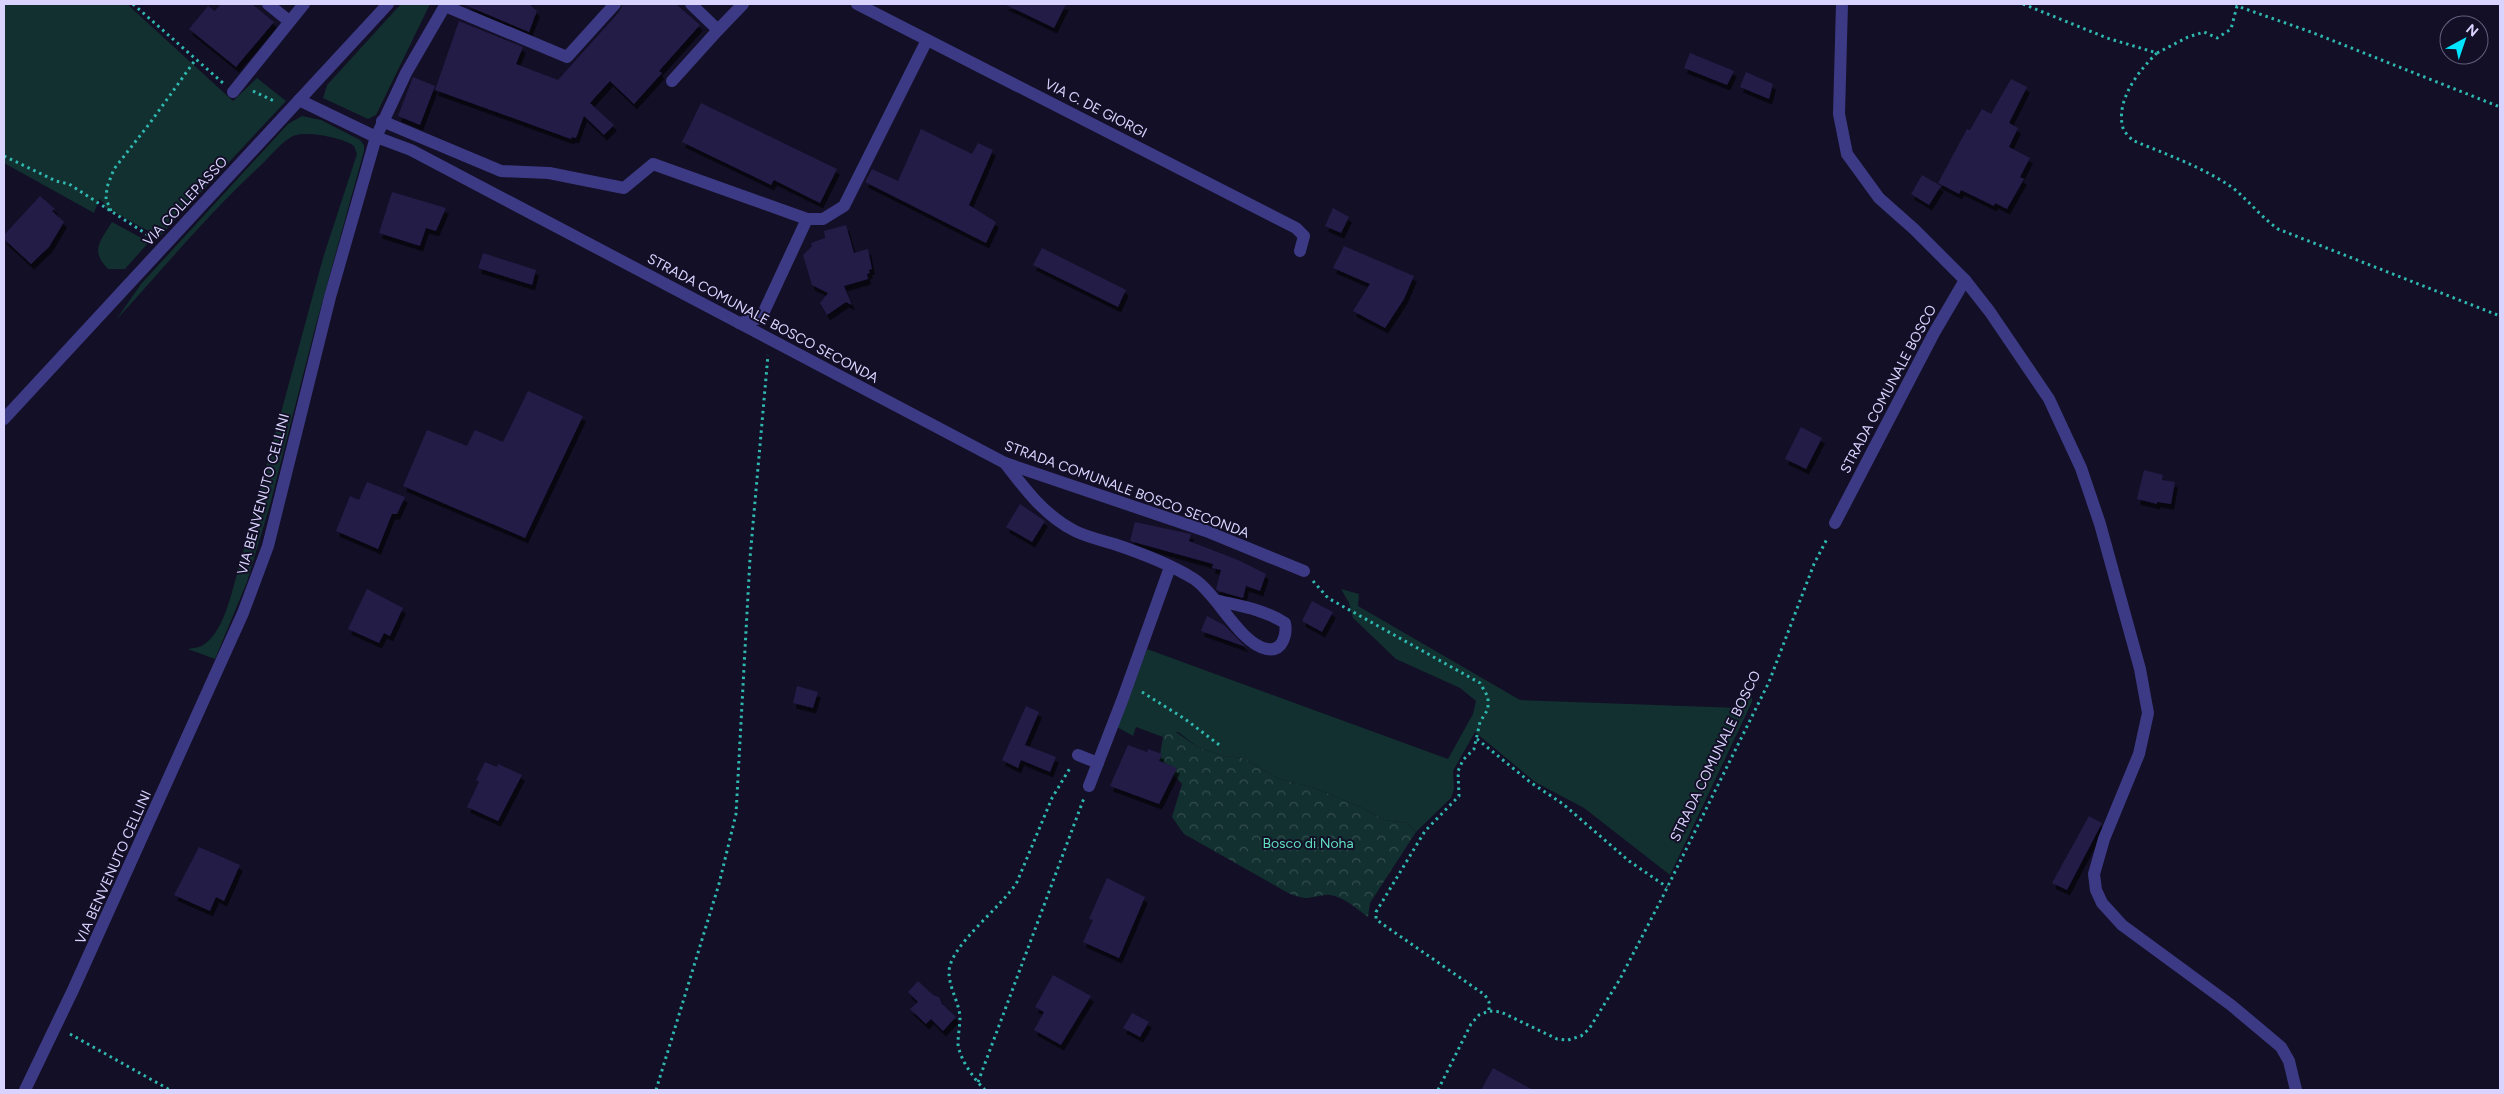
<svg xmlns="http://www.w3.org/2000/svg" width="2504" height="1094" font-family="Figtree,sans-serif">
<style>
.grass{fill:#12302f}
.forest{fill:url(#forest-crowns)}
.building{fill:#241b47;filter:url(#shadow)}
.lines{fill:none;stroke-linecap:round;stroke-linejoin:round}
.path{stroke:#2fb8b0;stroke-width:3;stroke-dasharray:2.5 4;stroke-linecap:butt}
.minor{stroke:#3d3a85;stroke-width:12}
.labels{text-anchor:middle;stroke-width:4;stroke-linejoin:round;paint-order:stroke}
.street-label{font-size:14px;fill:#d9d4ff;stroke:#130f26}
.park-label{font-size:14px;fill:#5fe0c0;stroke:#130f26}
</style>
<defs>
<pattern id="forest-crowns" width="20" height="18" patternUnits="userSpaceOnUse" patternTransform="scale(1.25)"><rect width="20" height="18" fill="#12302f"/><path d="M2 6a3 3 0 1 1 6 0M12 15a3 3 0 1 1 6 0" fill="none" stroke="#344d4e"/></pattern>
<filter id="shadow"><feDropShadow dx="3" dy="5.5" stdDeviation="0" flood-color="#0009"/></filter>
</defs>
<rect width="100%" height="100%" fill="#130f26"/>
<g class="grass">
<path d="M4 4H127L233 101 257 78 286 101 161 235C147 233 121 214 105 208L104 203 99 199 94 213 4 163Z"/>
<path d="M401 4H430L376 115 368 119 323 98 327 85Z"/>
<path d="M302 116 321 120 360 140 364 145V151L314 332 270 505 247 582 215 659 188 649C194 648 202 647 206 643 225 628 231 593 238 571L323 258 357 154 354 146C345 138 305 130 293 136 281 142 269 158 259 167 208 214 163 269 116 320L141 284 288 124Z"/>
<path d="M112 222 149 242 125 269H108C90 250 100 242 112 222Z"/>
<path d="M1341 589 1359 594 1358 606 1520 700 1739 708 1744 696 1752 697V702L1670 875 1584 808 1535 782 1475 732 1453 771 1454 789 1451 798 1416 832 1407 823 1384 820 1361 807 1314 788 1279 779 1243 758 1224 756 1199 748 1178 732H1164L1163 737 1136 727 1133 736 1117 727 1147 649 1448 759 1473 714 1476 701 1460 688 1396 659 1353 618 1349 603Z"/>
</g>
<path class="forest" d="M1170 728 1199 748 1224 756 1243 758 1279 779 1314 788 1361 807 1384 820 1407 823 1416 832 1370 903 1368 917C1357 909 1339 893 1325 895 1307 897 1310 901 1290 894L1184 834 1172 817 1182 784 1174 775 1176 768 1159 761 1164 732Z"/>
<g class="building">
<path d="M221 4H252L274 22 236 67 189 29 208 6 215 11Z"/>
<path d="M465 4H529L537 11 529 32 465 5Z"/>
<path d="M623 4H676L700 25 659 71 662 73 634 104 610 81 590 103 614 125 604 135 584 116 576 138 572 137 571 139 435 90 459 21 523 47 516 64 558 80 619 12Z"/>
<path d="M1004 4H1066L1054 28Z"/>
<path d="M1690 53 1734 71 1727 85 1684 68Z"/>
<path d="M1746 72 1773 84 1769 99 1740 87Z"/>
<path d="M413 77 435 86 420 125 398 116Z"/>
<path d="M2011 79 2027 87 2009 123 2018 128 2009 147 2030 158 2020 177 2024 179 2007 209 1995 203 1994 206 1961 190 1959 194 1938 183 1967 129 1970 130 1982 109 1991 114Z"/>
<path d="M701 103 837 169 820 203 774 180 771 185 682 142Z"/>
<path d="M921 129 972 154 978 143 993 150 969 205 996 222 986 243 865 182 872 169 898 181Z"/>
<path d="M1922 175 1941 186 1929 205 1911 194Z"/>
<path d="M392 192 446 208 436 231 426 228 420 246 379 233Z"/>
<path d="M40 196 55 209 52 211 64 222 49 247 31 264 4 239V235Z"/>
<path d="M1333 208 1349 217 1341 233 1325 226Z"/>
<path d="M846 225 854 253 868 249 872 269 869 270 870 273 867 274 868 279 844 286 852 305 846 302 827 315 820 303 828 293 812 285 803 255 812 246 811 243 825 238 824 231Z"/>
<path d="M1344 246 1414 276 1404 299 1385 328 1353 311 1370 284 1333 268Z"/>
<path d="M1042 248 1126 290 1118 307 1033 265Z"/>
<path d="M483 253 536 270 532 285 478 268Z"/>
<path d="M528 391 583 416 525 538 403 486 427 430 467 446 475 430 503 442Z"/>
<path d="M1801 427 1822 438 1806 469 1785 459Z"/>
<path d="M2144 470 2163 475 2162 480 2175 482 2171 504 2157 502V504L2137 499Z"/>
<path d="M367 482 405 497 397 514H392L378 549 336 531 350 496 359 500Z"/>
<path d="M1020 504 1045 521 1032 542 1006 527Z"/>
<path d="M1135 522 1191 534 1189 541 1238 560 1266 574 1260 591 1246 586 1243 598 1218 591 1216 589 1221 570 1212 568 1213 564 1130 541Z"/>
<path d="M367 589 403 608 390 636 384 633 379 643 348 629Z"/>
<path d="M1312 601 1333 612 1322 632 1302 621Z"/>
<path d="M1207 616 1224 625 1246 647 1201 631Z"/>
<path d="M797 686 818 692 813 708 793 703Z"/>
<path d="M1026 706 1039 712 1025 745 1056 757 1050 772 1021 760 1018 768 1002 760Z"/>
<path d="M1128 745 1147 752 1148 749 1162 754 1159 761 1177 768 1159 804 1110 786Z"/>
<path d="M485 762 497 767 498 764 522 775 498 821 467 807 479 782 476 780Z"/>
<path d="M2089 816 2102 823 2067 890 2052 883Z"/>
<path d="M199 847 240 865 224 901 216 897 210 911 174 895Z"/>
<path d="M1107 878 1145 897 1119 958 1083 942 1093 920 1089 919Z"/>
<path d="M1053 975 1091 996 1061 1045 1034 1030 1044 1012 1035 1007Z"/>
<path d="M918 981 933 995 939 997 942 1004 956 1017 943 1031 931 1019 926 1024 910 1009 918 1002 908 992Z"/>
<path d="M1132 1013 1149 1022 1140 1037 1123 1028Z"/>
<path d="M1493 1068 1533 1090H1481Z"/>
</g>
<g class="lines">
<g class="path">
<path d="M133 4 223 83"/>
<path d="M2023 4 2107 38 2157 53C2139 70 2115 101 2123 128 2124 132 2129 136 2132 140 2165 154 2203 167 2233 188 2249 201 2261 217 2278 229L2500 316"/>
<path d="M2157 53 2188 37 2204 32 2217 38 2231 29 2237 6 2311 32 2500 107"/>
<path d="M253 91 276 102"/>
<path d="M4 156 56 181 69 184 151 237"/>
<path d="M111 211 106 199 107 187 114 169 150 123 196 59"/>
<path d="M1313 581 1328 598 1480 683 1488 697V709L1480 722 1474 749 1463 760 1458 771 1459 796 1425 831 1376 912V919L1381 923 1485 995 1489 1002V1011"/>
<path d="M1142 692 1185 719 1222 747"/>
<path d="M1477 739 1530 782 1563 804 1629 861 1667 887"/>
<path d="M70 1034 170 1090"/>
<path d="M978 1082 1084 798"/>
<path d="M656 1090 719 884 736 814 750 558 768 355"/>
<path d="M985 1090C974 1079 960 1060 958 1044 958 1035 960 1026 960 1017 959 1002 949 988 949 972 949 946 1002 907 1017 882L1052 798 1070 768"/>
<path d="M1438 1090 1471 1024 1479 1015 1489 1011 1501 1012 1557 1039 1568 1040 1581 1036 1589 1029 1620 979 1660 902 1769 682 1814 564 1828 537"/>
</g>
<g class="minor">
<path d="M268 4 289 21"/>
<path d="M691 4 718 30 743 4"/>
<path d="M857 4 1296 228 1304 236 1300 251"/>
<path d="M1842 4 1839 114 1847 154 1879 198 1914 229 1965 280 1990 312 2049 399 2081 468 2100 524 2140 669 2148 713 2139 754 2104 839 2094 874 2096 890 2102 903 2122 925 2231 1005 2281 1047 2289 1061 2296 1090"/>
<path d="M445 6 567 57 615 4"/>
<path d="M672 81 718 30"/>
<path d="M233 92 304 4"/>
<path d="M299 100 376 137 411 150 1005 463 1206 531 1304 571"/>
<path d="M382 121 501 171 549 173 624 188 653 164 807 219H823L844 206 927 40"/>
<path d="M739 323 761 318 807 219"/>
<path d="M4 419 388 4"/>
<path d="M1005 463C1024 488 1045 516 1075 531 1087 537 1101 540 1114 544 1141 553 1170 564 1194 579 1217 594 1240 644 1267 649 1283 652 1287 634 1285 623 1263 609 1240 606 1215 600"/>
<path d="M1835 523 1934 333 1965 280"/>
<path d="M1078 755 1098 763"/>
<path d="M1089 786 1123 698 1170 567"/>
<path d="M25 1090 73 990 243 613 268 546 330 297 376 137 406 73 446 4"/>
</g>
</g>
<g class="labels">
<g class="street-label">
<text transform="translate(1096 108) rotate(27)" y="5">VIA C. DE GIORGI</text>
<text transform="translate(185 201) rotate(-47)" y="5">VIA COLLEPASSO</text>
<text transform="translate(763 318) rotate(28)" y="5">STRADA COMUNALE BOSCO SECONDA</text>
<text transform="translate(1888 389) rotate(-62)" y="5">STRADA COMUNALE BOSCO</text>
<text transform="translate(1127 489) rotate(20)" y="5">STRADA COMUNALE BOSCO SECONDA</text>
<text transform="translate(263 494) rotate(-75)" y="5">VIA BENVENUTO CELLINI</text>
<text transform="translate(1715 756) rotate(-64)" y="5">STRADA COMUNALE BOSCO</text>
<text transform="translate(113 867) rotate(-66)" y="5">VIA BENVENUTO CELLINI</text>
</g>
<g class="park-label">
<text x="1308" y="848">Bosco di Noha</text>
</g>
</g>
<rect width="2504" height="1094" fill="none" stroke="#d9d4ff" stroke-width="10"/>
<g transform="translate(2464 40) rotate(40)"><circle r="24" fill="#130f26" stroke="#625e7d"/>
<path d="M0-4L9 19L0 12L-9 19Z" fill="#00e5ff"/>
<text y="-8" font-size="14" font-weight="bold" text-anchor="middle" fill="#d9d4ff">N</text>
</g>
</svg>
